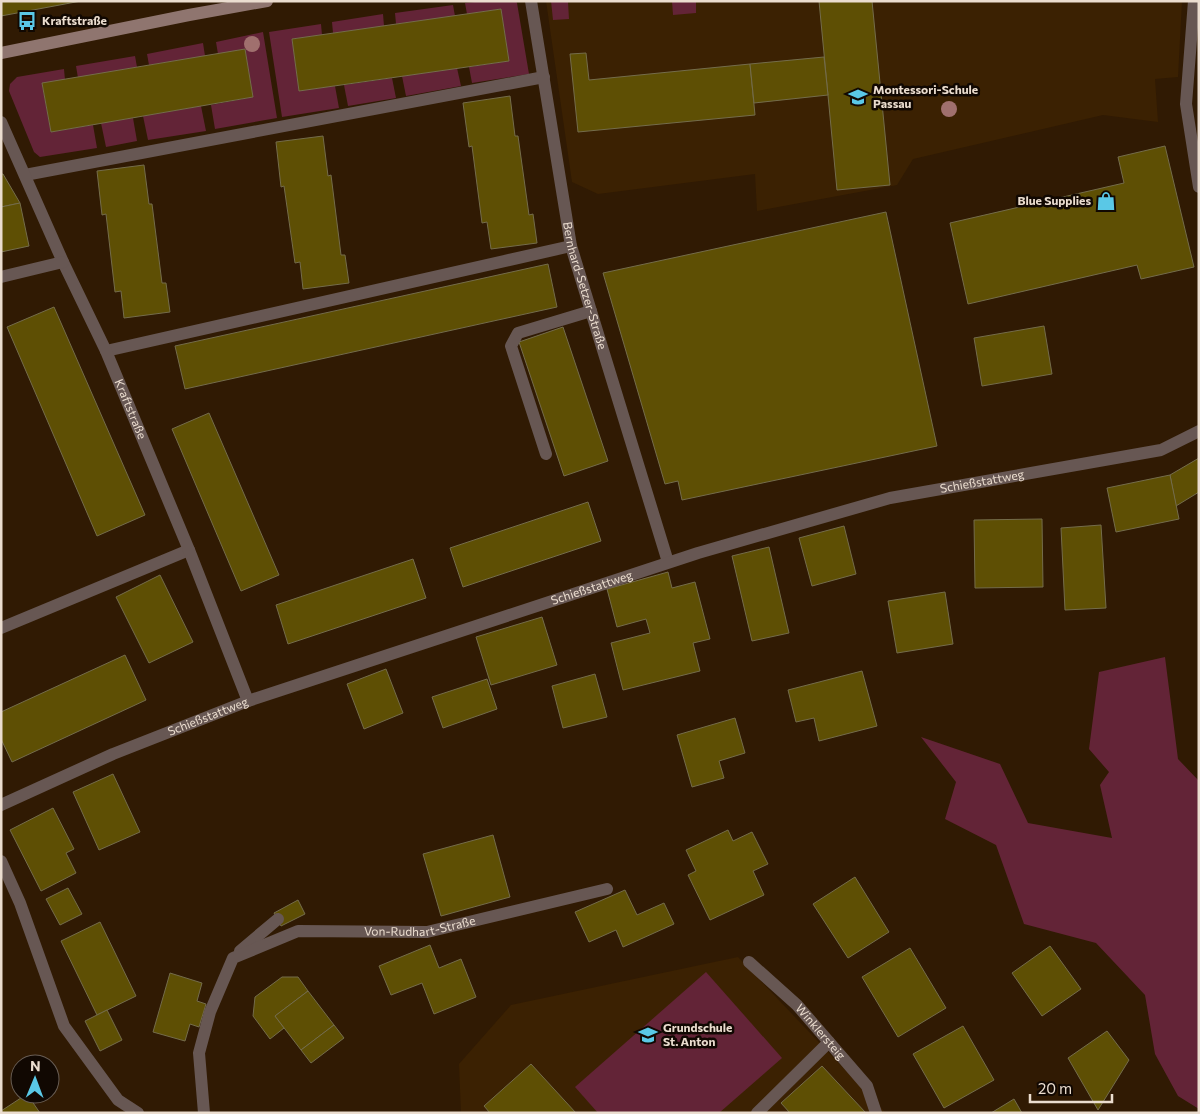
<svg xmlns="http://www.w3.org/2000/svg" width="1200" height="1114" font-family="Commissioner,sans-serif">
<style>
.built{fill:#3b2102}
.green{fill:#632437}
.building{fill:#5e4f04;stroke:#746c4b}
.lines{fill:none;stroke-linecap:round;stroke-linejoin:round}
.lane{stroke:#675753;stroke-width:12}
.street{stroke:#675753;stroke-width:12}
.secondary{stroke:#8f756f;stroke-width:12}
.tree{fill:#a0706e}
.labels{text-anchor:middle;stroke-width:5;stroke-linejoin:round;paint-order:stroke}
.poi-label{font-size:12px;font-weight:bold;fill:#ebddcf;stroke:#110802;text-anchor:start}
.street-label{font-size:12px;fill:#ebddcf;stroke:#110802}
</style>
<rect width="100%" height="100%" fill="#301a03"/>
<g class="built">
<path d="M546 1H1182L1178 77 1155 79 1158 122 1103 115 913 159 897 185 757 211 755 174 598 194 572 182Z"/>
<path d="M738 957 886 1113H461L459 1064 511 1005Z"/>
</g>
<g class="green">
<path d="M484 1H516L517 3 529 74 472 83 469 67 509 61 501 9 467 14 465 3Z"/>
<path d="M551 1H574L568 2 569 19 553 20Z"/>
<path d="M672 1H696V13L673 15Z"/>
<path d="M453 5 455 16 396 24 395 13Z"/>
<path d="M383 14 384 26 333 33 332 22Z"/>
<path d="M321 24 322 35 292 39 299 90 335 86 339 108 282 117 269 32Z"/>
<path d="M263 32 277 118 215 129 211 105 253 97 245 49 218 54 216 42Z"/>
<path d="M203 43 205 56 149 65 147 54Z"/>
<path d="M135 56 137 67 78 78 76 66Z"/>
<path d="M457 68 461 86 406 96 402 76Z"/>
<path d="M64 69 65 80 42 84 51 132 93 125 97 148 40 157 34 152 9 91 10 84 17 77Z"/>
<path d="M392 78 396 98 348 106 344 85Z"/>
<path d="M201 106 206 131 148 140 143 116Z"/>
<path d="M133 118 137 141 106 147 101 123Z"/>
<path d="M1165 657 1178 759 1199 781V1109L1178 1096 1155 1054 1145 995 1096 943 1024 924 996 845 945 819 956 782 921 737 1000 764 1028 823 1112 838 1100 785 1109 772 1089 749 1099 672Z"/>
<path d="M706 972 782 1058 719 1113H598L575 1087Z"/>
</g>
<g class="building">
<path d="M1 1H81L1 16Z"/>
<path d="M819 1H872L890 185 837 190Z"/>
<path d="M501 9 509 61 299 91 292 39Z"/>
<path d="M245 49 253 97 51 132 42 83Z"/>
<path d="M586 53 589 80 750 64 755 115 578 132 570 54Z"/>
<path d="M824 57 828 95 754 103 750 64Z"/>
<path d="M510 96 515 136H518L529 215 533 214 537 243 491 249 487 222 482 223 472 146 469 147 463 103Z"/>
<path d="M323 136 328 176 331 175 341 255H345L349 283 303 289 300 262 295 263 284 186 281 187 276 142Z"/>
<path d="M1165 146 1194 267 1141 279 1137 265 968 304 950 223 1124 183 1118 157Z"/>
<path d="M144 165 149 204H152L162 283H166L170 312 124 318 121 291 115 292 106 214 102 215 97 171Z"/>
<path d="M1 174H3L20 203 1 207Z"/>
<path d="M20 203 29 246 1 252V207Z"/>
<path d="M886 212 937 446 682 500 678 481 665 484 603 273Z"/>
<path d="M548 264 557 307 185 389 175 346Z"/>
<path d="M54 307 145 515 97 536 7 327Z"/>
<path d="M1044 326 1052 374 982 386 974 338Z"/>
<path d="M563 327 608 461 564 476 519 342Z"/>
<path d="M209 413 279 575 241 591 172 429Z"/>
<path d="M1199 458V492L1176 506 1170 475Z"/>
<path d="M1170 475 1179 519 1116 532 1107 488Z"/>
<path d="M588 502 601 541 463 587 450 548Z"/>
<path d="M1042 519 1043 587 975 588 974 520Z"/>
<path d="M1101 525 1106 608 1065 610 1061 528Z"/>
<path d="M844 526 856 574 812 586 799 538Z"/>
<path d="M769 547 789 633 752 641 732 556Z"/>
<path d="M413 559 426 598 288 644 276 605Z"/>
<path d="M668 572 672 588 695 582 710 639 693 643 700 671 623 690 611 643 650 633 646 619 617 627 607 589Z"/>
<path d="M160 575 193 642 149 663 116 597Z"/>
<path d="M945 592 953 644 897 653 888 601Z"/>
<path d="M542 617 557 665 491 685 476 637Z"/>
<path d="M125 655 146 700 12 762 1 739V712Z"/>
<path d="M386 669 403 713 364 729 347 684Z"/>
<path d="M862 671 877 726 819 741 814 718 796 722 788 690Z"/>
<path d="M595 674 607 717 563 728 552 686Z"/>
<path d="M487 679 497 709 443 728 432 697Z"/>
<path d="M735 718 745 753 719 761 724 778 692 787 677 735Z"/>
<path d="M113 774 140 832 99 850 73 792Z"/>
<path d="M53 808 74 849 66 853 76 873 41 891 10 830Z"/>
<path d="M728 830 733 841 752 832 768 864 753 871 764 895 710 920 688 875 696 871 686 850Z"/>
<path d="M493 835 510 897 441 916 423 854Z"/>
<path d="M855 877 889 932 848 958 813 904Z"/>
<path d="M68 888 82 914 60 925 46 899Z"/>
<path d="M625 890 637 915 664 903 674 924 623 947 616 930 589 942 575 912Z"/>
<path d="M298 900 305 914 281 926 274 913Z"/>
<path d="M100 922 136 996 97 1015 61 941Z"/>
<path d="M430 945 439 968 461 959 476 997 434 1014 422 983 391 995 379 966Z"/>
<path d="M1050 946 1081 989 1042 1016 1012 973Z"/>
<path d="M910 948 946 1008 898 1037 862 977Z"/>
<path d="M170 973 202 983 197 1001 206 1004 199 1027 190 1024 185 1041 153 1032Z"/>
<path d="M282 977H298L308 991 275 1016 284 1028 270 1039 253 1016 255 997Z"/>
<path d="M308 991 334 1025 301 1050 275 1016Z"/>
<path d="M107 1010 122 1040 100 1051 85 1021Z"/>
<path d="M334 1025 344 1038 311 1063 301 1050Z"/>
<path d="M963 1026 994 1080 944 1108 913 1054Z"/>
<path d="M1107 1031 1129 1060 1098 1110 1068 1058Z"/>
<path d="M531 1064 576 1113H490L484 1106Z"/>
<path d="M822 1066 866 1113H790L781 1103Z"/>
<path d="M27 1094 40 1113H1V1111Z"/>
<path d="M1014 1099 1022 1113H991Z"/>
</g>
<g class="lines">
<g class="lane">
<path d="M25 175 544 77"/>
<path d="M106 351 571 246"/>
<path d="M546 454 511 346 518 333 591 311"/>
<path d="M1 628 189 550"/>
<path id="s1" d="M749 962 797 1005 867 1086 876 1113"/>
<path d="M757 1113 829 1042"/>
</g>
<g class="street">
<path id="s2" d="M531 1 571 246 668 562"/>
<path d="M1194 1 1186 104 1199 187"/>
<path id="s3" d="M1 122 63 262 106 351 189 550 248 701"/>
<path d="M1 277 63 262"/>
<path id="s4" d="M1 805 113 754 248 701 698 553 890 498 1161 450 1199 431"/>
<path d="M1 861 20 903 64 1026 118 1100 138 1113"/>
<path d="M240 951 278 919"/>
<path id="s5" d="M204 1113 199 1053 210 1012 233 958 298 931 427 932 607 889"/>
</g>
<path class="secondary" d="M1 53 189 15 267 1"/>
</g>
<g class="tree">
<circle cx="252" cy="44" r="8"/>
<circle cx="949" cy="109" r="8"/>
</g>
<defs>
<g id="bus-bare" transform="scale(1.5)"><path d="M-5-6H5V4H4V6H2V4H-2V6H-4V4H-5ZM-3.5-4V0h7V-4ZM-3.5 1.2v1.5H-2V1.2ZM2 1.2v1.5H3.5V1.2Z" fill="#5ac8e6" stroke="#110802" stroke-width="2.5" paint-order="stroke"/></g>
<g id="school-bare" transform="scale(1.5)"><path d="M0-5L7-2L0 1L-7-2ZM-4 1L0 2.5L4 1V4Q0 6-4 4Z" fill="#5ac8e6" stroke="#110802" stroke-width="2.5" paint-order="stroke"/></g>
<g id="shop-bare" transform="scale(1.5)"><path d="M-5-2.5h2.3a2.7 3.5 0 0 1 5.4 0H5L5.5 6h-11ZM-1.5-2.5h3a1.5 2.3 0 0 0-3 0Z" fill="#5ac8e6" stroke="#110802" stroke-width="2.5" paint-order="stroke"/></g>
</defs>
<g fill-rule="evenodd">
<use href="#bus-bare" x="27" y="21"/>
<use href="#school-bare" x="858" y="97"/>
<use href="#shop-bare" x="1106" y="201"/>
<use href="#school-bare" x="648" y="1035"/>
</g>
<g class="labels">
<g class="poi-label">
<text x="42" y="25">Kraftstraße</text>
<text x="873" y="94">Montessori-Schule<tspan x="873" dy="14">Passau</tspan></text>
<text x="1091" y="205" text-anchor="end">Blue Supplies</text>
<text x="663" y="1032">Grundschule<tspan x="663" dy="14">St. Anton</tspan></text>
</g>
<g class="street-label">
<text dy="4" stroke="none"><textPath href="#s2" startOffset="290">Bernhard-Setzer-Straße</textPath></text>
<text dy="4" stroke="none"><textPath href="#s3" startOffset="315">Kraftstraße</textPath></text>
<text dy="4" stroke="none"><textPath href="#s4" startOffset="1035">Schießstattweg</textPath></text>
<text dy="4" stroke="none"><textPath href="#s4" startOffset="630">Schießstattweg</textPath></text>
<text dy="4" stroke="none"><textPath href="#s4" startOffset="225">Schießstattweg</textPath></text>
<text dy="4" stroke="none"><textPath href="#s5" startOffset="354">Von-Rudhart-Straße</textPath></text>
<text dy="4" stroke="none"><textPath href="#s1" startOffset="100">Winklersteig</textPath></text>
</g>
</g>
<rect width="1200" height="1114" fill="none" stroke="#ebddcf" stroke-width="5"/>
<g transform="translate(35 1079) rotate(1)"><circle r="24" fill="#110802" stroke="#685d54"/>
<path d="M0-4L9 19L0 12L-9 19Z" fill="#5ac8e6"/>
<text y="-8" font-size="14" font-weight="bold" text-anchor="middle" fill="#ebddcf">N</text>
</g>
<path d="M1030 1094v8h82v-8" fill="none" stroke="#ebddcf" stroke-width="2.5"/>
<text x="1038" y="1094" font-size="15" fill="#ebddcf" stroke="#110802" stroke-width="4" paint-order="stroke">20 m</text>
</svg>
